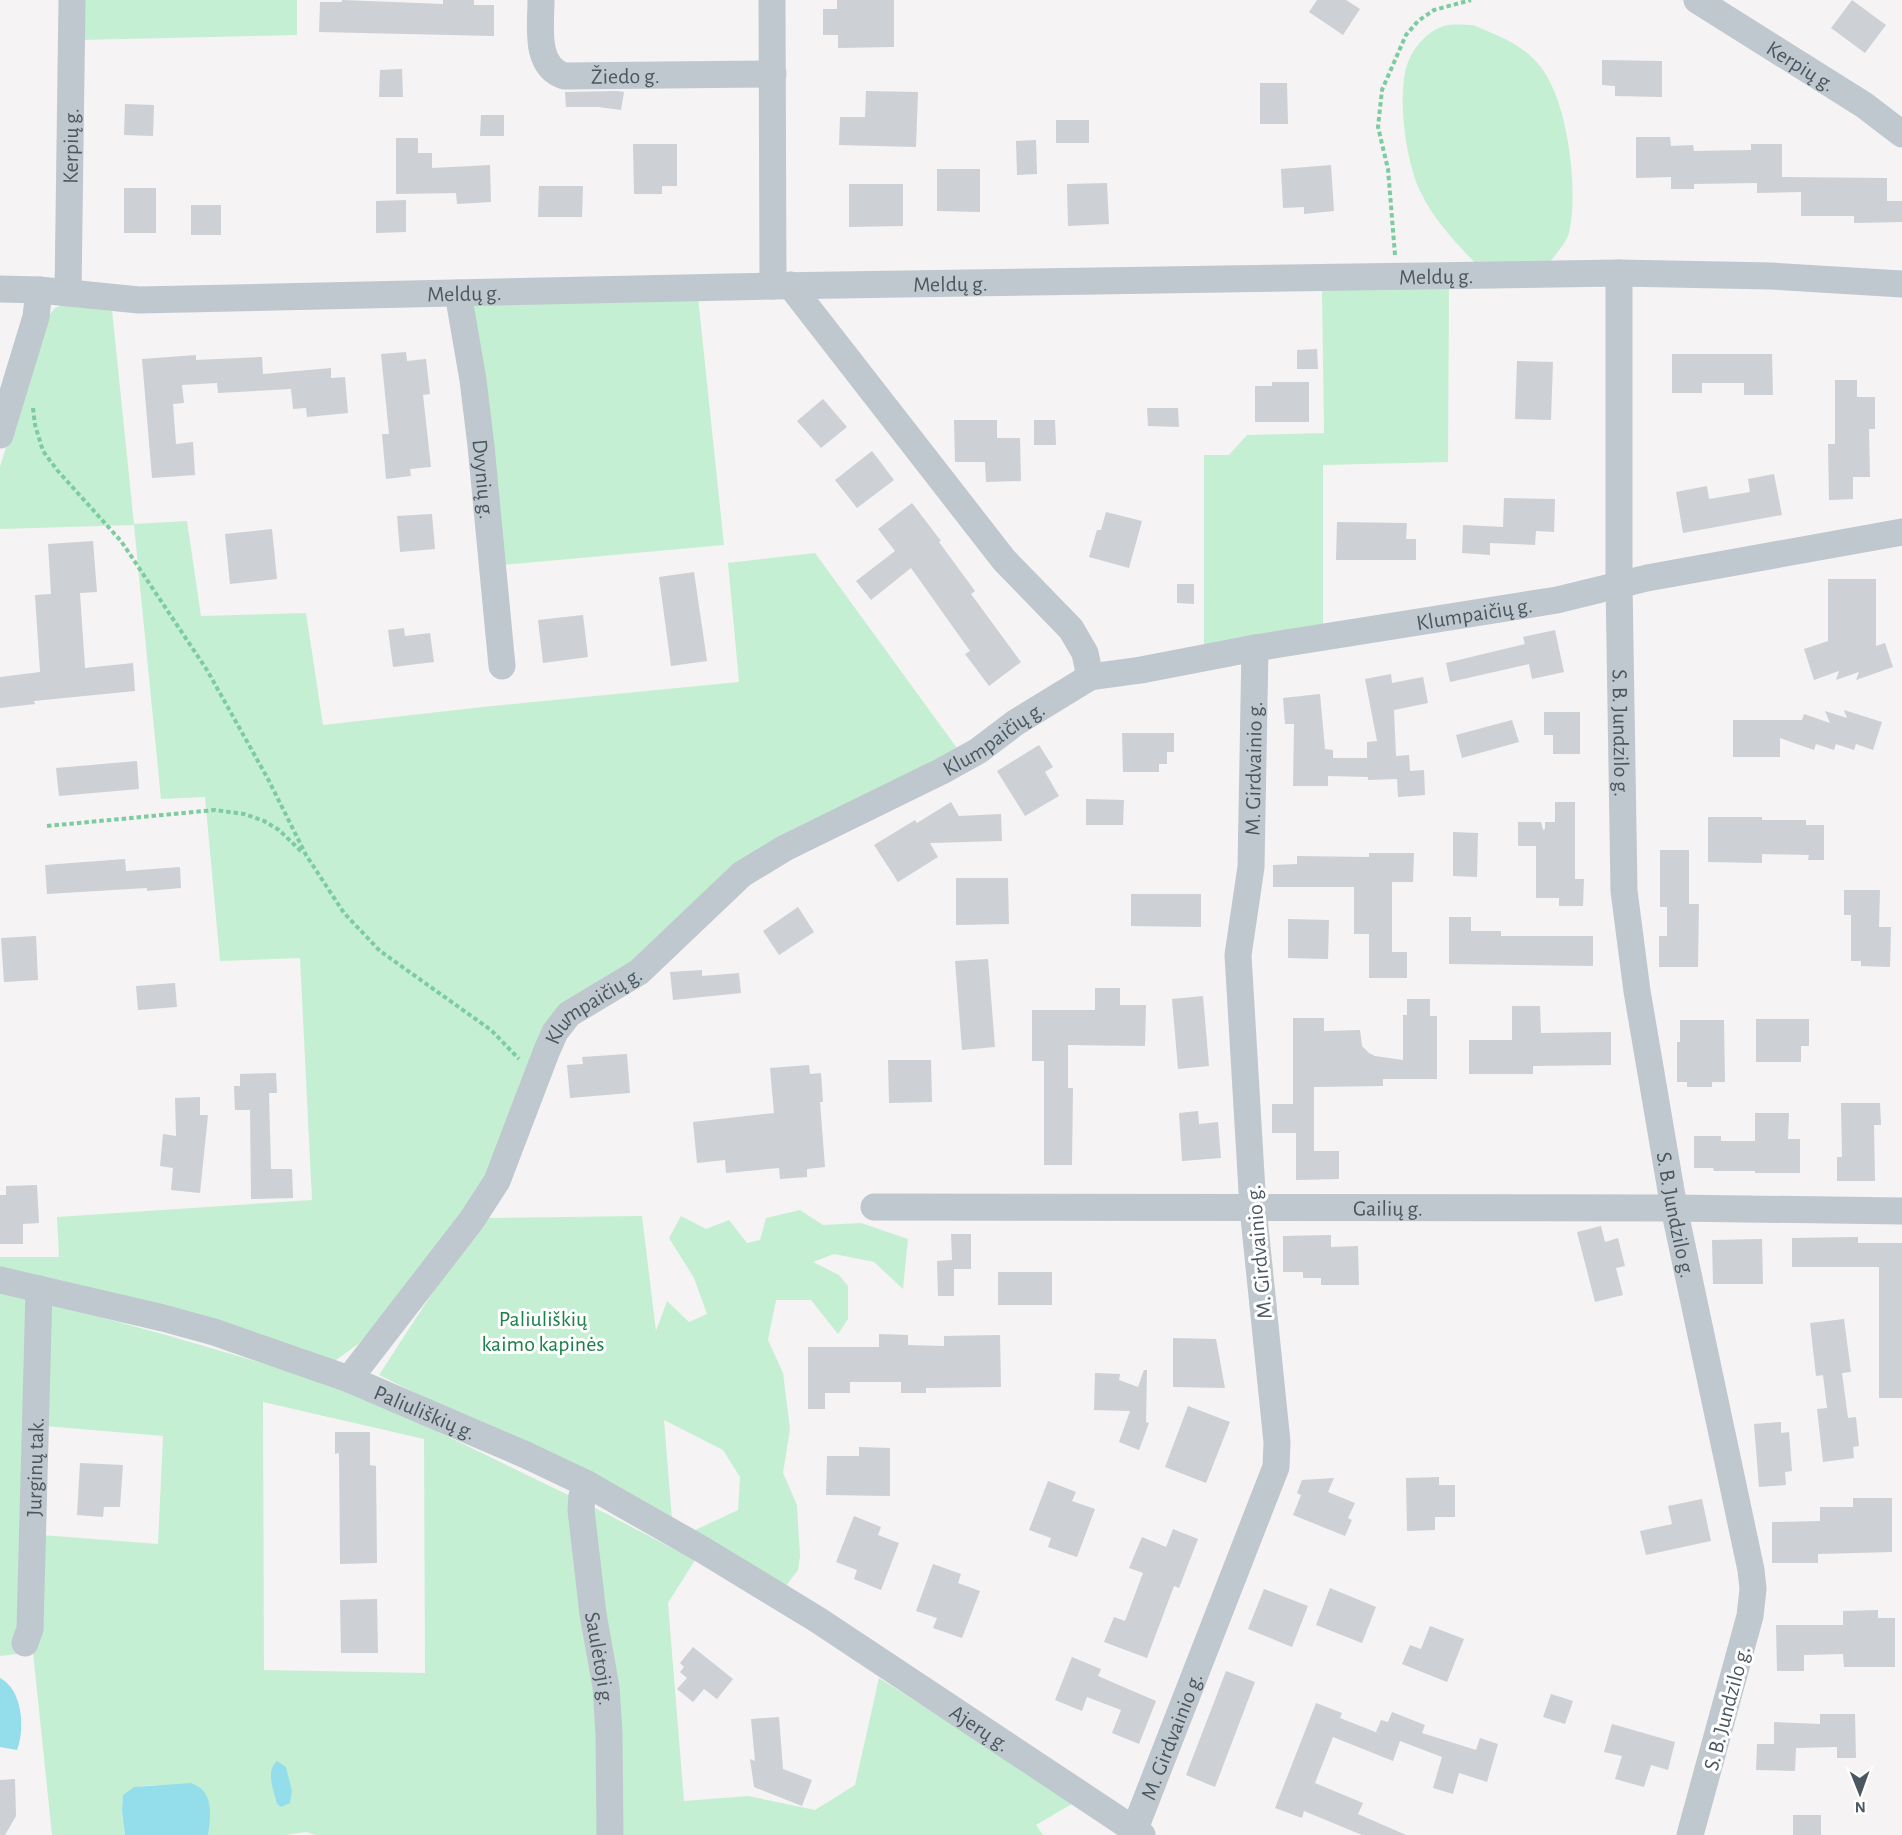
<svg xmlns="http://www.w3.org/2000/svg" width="1902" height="1835" font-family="'Alegreya Sans',sans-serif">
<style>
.green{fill:#c5efd2;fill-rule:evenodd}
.water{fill:#94ddea}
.building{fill:#cdd0d5}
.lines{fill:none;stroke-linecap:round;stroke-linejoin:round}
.path{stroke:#7dcca1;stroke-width:4;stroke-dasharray:4.5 3;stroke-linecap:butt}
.minor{stroke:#bfc8ce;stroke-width:27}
.labels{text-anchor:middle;stroke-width:6;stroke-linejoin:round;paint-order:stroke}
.street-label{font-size:22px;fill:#4b5760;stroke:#fff}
.park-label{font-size:22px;fill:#1b8148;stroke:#fff}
</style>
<rect width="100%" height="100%" fill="#f5f3f3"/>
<g class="green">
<path d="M80 0H297V35L80 40Z"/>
<path d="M1473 25C1498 36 1521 43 1539 65 1568 98 1579 191 1569 233 1566 244 1553 257 1546 267L1480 268C1457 244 1436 223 1421 193 1406 163 1396 94 1408 62 1414 47 1426 33 1441 27 1450 23 1464 25 1473 25Z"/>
<path d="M1449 288 1448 462 1323 465V627L1204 648V455H1229L1247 435 1324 433 1322 290Z"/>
<path d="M698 297 724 545 502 565 469 299Z"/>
<path d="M68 303 112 310 134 524 187 521 201 616 306 613 323 725 492 706 739 682 728 563 815 553 962 755 850 807 575 1003 491 1173 390 1314 358 1344 332 1363 0 1271V1257H59L57 1217 312 1200 300 958 220 961 205 797 161 799 134 525 0 529V467L45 320 55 308Z"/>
<path d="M800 1210 823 1225 861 1223 908 1239 903 1289 874 1262 834 1254 813 1262 839 1275 848 1286V1319L838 1334 811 1300H776L768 1340 783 1373 790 1429 783 1473 797 1505 800 1556 798 1570 786 1586 693 1531 738 1510 740 1477 723 1450 664 1420 672 1519 379 1375 481 1218 642 1216 656 1331 667 1301 689 1322 707 1314 694 1278 669 1238 681 1216 706 1229 729 1220 747 1243 760 1240 766 1218Z"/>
<path d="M0 1290 166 1335 348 1388 603 1512 695 1560 668 1603 684 1801 748 1796 815 1810 855 1785 879 1678 1075 1802 1036 1825 1043 1835H315L306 1832 285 1835H208L209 1824 173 1785C152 1786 141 1782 123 1795L122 1811 125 1835H52L33 1652 0 1656ZM263 1402 424 1439 425 1673 264 1670ZM45 1426 163 1436 158 1544 42 1535Z"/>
</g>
<g class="water">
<path d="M0 1678C23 1690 25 1729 17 1750L0 1747Z"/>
<path d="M277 1761 286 1767 292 1791 290 1803 281 1807 277 1804C274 1790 265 1772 277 1761Z"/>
<path d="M191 1783C214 1791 211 1814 208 1835H125L122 1811 123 1795 134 1787Z"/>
</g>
<g class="building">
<path d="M342 0 443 4V0H474V5H494V36L319 32 320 2H342Z"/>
<path d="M837 0H894V47L838 48V35H823V9H837Z"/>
<path d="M1317 0H1346L1360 9 1343 35 1309 12Z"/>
<path d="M1852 0 1886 25 1865 53 1831 28Z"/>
<path d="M1602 60 1662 61V97L1615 96V86L1602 85Z"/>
<path d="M402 69 403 97H379L380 70Z"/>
<path d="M1260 83H1287L1288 124H1260Z"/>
<path d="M617 91 624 92 621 110 598 107H566L565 92Z"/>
<path d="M866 91 918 92 916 147 839 145 840 117H865Z"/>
<path d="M125 104 154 105 153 136 124 135Z"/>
<path d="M481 115H504V136H480Z"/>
<rect x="1056" y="120" width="33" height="23"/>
<path d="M1636 137H1670L1671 146 1693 145 1694 151 1751 150V144H1782V177L1887 178V201H1902V222L1854 223V216H1801V192L1757 193V183L1694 184V189H1671V177L1636 178Z"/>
<path d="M396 138H418V153H432V168L490 165 491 202 457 204 456 193 396 194Z"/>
<path d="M1036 140 1037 174 1017 175 1016 141Z"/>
<path d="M633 144H677V186H662V194H634Z"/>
<path d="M1331 165 1334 211 1304 214V207L1283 208 1281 169Z"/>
<path d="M937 169H980V212L937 211Z"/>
<path d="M1107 183 1109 224 1068 226 1067 184Z"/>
<path d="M849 184H903V226L849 227Z"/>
<path d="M539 186H583L582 217H538Z"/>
<rect x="124" y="188" width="32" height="45"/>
<path d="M406 200V232L376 233V201Z"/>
<rect x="191" y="205" width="30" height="30"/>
<path d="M1317 349 1318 369H1297V350Z"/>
<path d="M406 352 407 361 426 359 430 394 423 395 431 467 410 469 411 476 386 479 382 434H389L381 354Z"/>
<path d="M1672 354H1772L1773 395H1744V383H1702V393H1672Z"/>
<path d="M196 355V360L262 357 263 374 331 368V378L345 377 348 413 307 417 306 408 293 409 291 389 218 393 217 383 182 385 184 403 173 404 176 444 193 442 195 475 152 478 142 359Z"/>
<path d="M1517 361 1553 362 1551 420 1515 419Z"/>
<path d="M1835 380H1857V397H1875V429H1869L1870 477H1853V499L1829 500 1828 444H1835Z"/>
<path d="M1272 382H1309V422H1255V386H1272Z"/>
<path d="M823 399 847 427 821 448 797 421Z"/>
<path d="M1147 408H1178L1179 427 1148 426Z"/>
<path d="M954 420H997V438H1020L1021 481 986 482 985 462H955Z"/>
<path d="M1034 420H1055L1056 445H1034Z"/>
<path d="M872 451 894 480 857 508 835 480Z"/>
<path d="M1774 474 1782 515 1683 533 1676 492 1707 486 1709 499 1750 492 1748 479Z"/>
<path d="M1504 498 1555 499 1554 532 1536 531 1535 545 1490 543V555L1462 553 1463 525 1503 527Z"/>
<path d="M912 503 941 541 939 542 975 591 971 594 1021 662 989 686 965 654 970 651 911 568 871 600 856 581 895 551 878 529Z"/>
<path d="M1106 512 1142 521 1129 568 1089 557 1097 530H1101Z"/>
<path d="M432 514 435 549 400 552 397 516Z"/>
<path d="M1337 522 1407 523 1406 539H1416V560H1336Z"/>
<path d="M272 529 277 579 230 584 225 534Z"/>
<path d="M93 541 97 592 80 593 85 668 133 663 135 691 34 701 35 704 0 708V677L40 672 35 595 51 594 48 544Z"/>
<path d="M694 572 707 661 671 666 659 577Z"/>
<path d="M1828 579H1876V646L1885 643 1893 667 1856 680 1859 672 1836 680 1839 671 1814 680 1804 649 1828 641Z"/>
<path d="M1177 584H1194V604L1177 603Z"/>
<path d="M583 615 588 657 543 663 538 620Z"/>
<path d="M404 628 405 636 430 633 434 662 393 667 388 630Z"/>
<path d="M1555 630 1564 672 1532 679 1529 664 1450 682 1446 663 1525 644 1523 637Z"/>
<path d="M1391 674 1392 683 1423 677 1428 703 1394 710 1396 756 1409 755 1410 771 1424 770 1425 795 1398 797 1397 779 1368 780V777L1328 776V786H1293L1294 724H1285L1283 698 1320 694 1325 749 1333 750V758H1367V742L1377 741 1365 679Z"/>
<path d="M1844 710 1882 722 1873 750 1856 744 1854 750 1836 744 1834 750 1816 744 1814 750 1780 738V757H1733V720H1802L1804 714 1830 723 1825 711 1847 718Z"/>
<path d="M1544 712H1580V754H1553V735H1544Z"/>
<path d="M1512 720 1519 742 1462 758 1456 735Z"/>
<path d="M1122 733H1174V752H1167V764H1159V772H1123Z"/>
<path d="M1039 745 1053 767 1045 772 1059 796 1025 816 997 771Z"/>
<path d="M137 761 139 789 59 796 56 768Z"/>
<path d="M1086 799 1124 800 1123 825H1086Z"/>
<path d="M951 802 959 816 1001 814 1002 841 930 843 938 857 898 882 874 845 915 820 917 823Z"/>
<path d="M1555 802H1575V879H1584L1583 906H1559V898H1536V846H1518V822H1541L1543 830 1545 829V822H1555Z"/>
<path d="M1708 817H1762V820H1806V825H1824V860H1808L1809 855 1762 854V863L1708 862Z"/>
<path d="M1453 832 1478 833 1477 877 1453 876Z"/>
<path d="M1660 850H1689V904H1699L1698 967H1659V936H1667V907H1660Z"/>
<path d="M1369 853H1414L1413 882H1392V952H1407V978H1369V934H1354V887H1273V865L1297 864V856L1369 857Z"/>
<path d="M125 859 126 871 180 867 181 888 147 891V888L47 894 45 865Z"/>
<path d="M956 878H1008L1009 924 956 925Z"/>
<path d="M1844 890H1880L1879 927H1891L1890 967 1861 966V961H1851V915H1844Z"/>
<path d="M1131 894H1201V927L1131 926Z"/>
<path d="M798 907 814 932 779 955 763 931Z"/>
<path d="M1449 917H1471V931H1501V936H1593V966L1449 964Z"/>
<path d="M1288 919 1329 920 1328 959 1288 958Z"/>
<path d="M36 936 38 980 4 982 1 938Z"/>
<path d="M988 959 995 1047 962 1050 955 961Z"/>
<path d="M702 970V976L739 973 741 993 673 1000 670 972Z"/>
<path d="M175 983 177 1007 138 1010 136 986Z"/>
<path d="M1095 988H1120V1005H1146L1145 1046 1068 1045V1088H1073L1072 1165H1044V1061H1032V1010H1095Z"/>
<path d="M1203 996 1209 1066 1178 1069 1172 999Z"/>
<path d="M1407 999H1430V1016H1437V1079H1383V1086L1314 1087V1151H1339V1179L1296 1180V1133H1272V1104H1293V1018H1324V1031L1360 1030 1362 1046 1369 1053 1375 1056 1403 1060V1015H1407Z"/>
<path d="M1512 1006H1540L1541 1033 1611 1032V1065L1533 1066V1074H1469V1040H1512Z"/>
<path d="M1756 1019H1809V1046H1801V1062H1756Z"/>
<path d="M1680 1020H1724L1725 1082H1712V1087H1687V1082H1677V1042H1680Z"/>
<path d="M627 1054 630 1093 570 1098 567 1065 583 1064 582 1057Z"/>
<path d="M888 1060H931L932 1102 889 1103Z"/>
<path d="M809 1065 810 1074 821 1073 823 1102H820L825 1167 807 1169V1177L780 1179 779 1168 726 1173 725 1160 697 1163 693 1122 774 1113 770 1068Z"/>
<path d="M276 1073 277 1093H269L271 1169H292L293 1198 251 1199 250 1110H235L234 1086H240V1074Z"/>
<path d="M200 1097V1115H208L200 1193 171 1190 173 1168 160 1166 163 1134 176 1136 175 1098Z"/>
<path d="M1841 1103H1880L1881 1125H1874L1875 1181H1837V1157H1842Z"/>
<path d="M1198 1111 1199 1124 1218 1122 1221 1158 1182 1161 1179 1113Z"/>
<path d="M1755 1113H1789L1788 1139H1800V1173H1755V1171H1714L1713 1168H1694V1136H1721V1141H1755Z"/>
<path d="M37 1185 39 1223 23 1224V1244H0V1195H6V1186Z"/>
<path d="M1601 1226 1605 1242 1618 1238 1625 1266 1616 1268 1623 1295 1595 1302 1577 1232Z"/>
<path d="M951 1234H971V1269H954V1296H938L937 1261 952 1260Z"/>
<path d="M1331 1235V1247L1358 1246 1359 1285H1321V1278H1303V1272H1283V1236Z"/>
<path d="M1858 1237V1243H1902V1398H1879V1267H1792V1238Z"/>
<path d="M1762 1239 1763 1284H1713L1712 1240Z"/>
<rect x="998" y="1272" width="54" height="33"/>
<path d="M1844 1319 1851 1372 1842 1373 1848 1418 1856 1417 1859 1446 1853 1447 1854 1458 1823 1462 1817 1409 1827 1408 1823 1375 1816 1376 1810 1323Z"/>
<path d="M879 1334 908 1335V1345L944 1346V1336L1000 1335 1001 1387 926 1388V1393H901V1382H850V1393H825V1409H808V1347H879Z"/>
<path d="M1173 1338 1216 1339 1225 1388 1173 1387Z"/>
<path d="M1144 1370H1147L1146 1422 1149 1423 1139 1450 1119 1442 1130 1411 1094 1410 1095 1373 1120 1374 1119 1380 1138 1387Z"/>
<path d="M1188 1406 1230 1422 1206 1483 1165 1467Z"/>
<path d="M1781 1422V1433L1789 1432 1792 1471 1785 1472 1786 1485 1759 1487 1754 1424Z"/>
<path d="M335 1432H370V1465L376 1466 377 1563 340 1564 339 1453 335 1454Z"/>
<path d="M859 1447 890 1448V1496L826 1495 827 1456H859Z"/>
<path d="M80 1463 123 1465 120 1507H104L103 1517 77 1515Z"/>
<path d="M1439 1477V1485H1455V1517H1435V1530L1407 1531 1406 1478Z"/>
<path d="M1334 1478 1328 1492 1355 1503 1348 1518 1352 1520 1345 1536 1293 1515 1301 1495 1297 1493 1302 1480Z"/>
<path d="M1048 1481 1076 1492 1072 1501 1095 1509 1077 1557 1048 1547 1051 1538 1029 1530Z"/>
<path d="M1853 1498H1892V1552L1818 1554V1563H1772V1522L1820 1521V1507H1853Z"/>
<path d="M1702 1499 1711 1541 1646 1555 1640 1531 1672 1524 1668 1506Z"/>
<path d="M854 1516 881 1527 878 1535 899 1543 881 1590 854 1579 857 1570 836 1562Z"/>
<path d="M1173 1529 1198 1539 1179 1588 1174 1586 1147 1658 1104 1642 1114 1617 1125 1621 1143 1573 1129 1568 1142 1537 1166 1547Z"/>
<path d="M933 1564 961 1574 958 1583 980 1591 962 1638 933 1628 937 1618 916 1611Z"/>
<path d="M1330 1588 1376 1607 1362 1643 1316 1625Z"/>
<path d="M1264 1589 1308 1606 1292 1647 1248 1629Z"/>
<path d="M377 1599 378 1653H341L340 1600Z"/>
<path d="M1878 1610V1618H1895V1667H1844L1843 1654 1804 1655V1671H1777L1776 1625H1843V1611Z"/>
<path d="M1430 1626 1464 1639 1447 1682 1402 1664 1410 1645 1421 1649Z"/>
<path d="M693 1647 733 1679 717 1699 704 1689 693 1702 677 1689 687 1678 680 1672 684 1667 680 1663Z"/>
<path d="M1072 1657 1101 1669 1098 1676 1156 1701 1139 1744 1112 1733 1121 1710 1087 1697 1082 1711 1055 1700Z"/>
<path d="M1226 1671 1255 1682 1215 1787 1186 1775Z"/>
<path d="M1551 1694 1573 1701 1565 1724 1543 1717Z"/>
<path d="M1316 1703 1342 1713 1340 1718 1383 1735 1376 1732 1381 1720 1388 1722 1392 1712 1425 1725 1422 1733 1476 1750 1480 1738 1498 1744 1487 1782 1459 1773 1453 1794 1433 1788 1442 1757 1400 1741 1393 1761 1333 1737 1315 1783 1363 1803 1358 1814 1406 1835H1362L1304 1811 1302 1818 1275 1808Z"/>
<path d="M1820 1714H1855L1856 1758H1837V1747L1796 1748 1795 1771 1756 1770 1757 1744H1774V1722L1820 1724Z"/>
<path d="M779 1717 783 1769 812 1780 802 1806 754 1787 750 1759 755 1761 751 1719Z"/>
<path d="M1612 1724 1675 1742 1668 1770 1651 1765 1644 1787 1615 1779 1622 1756 1604 1752Z"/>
<path d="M15 1779 16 1816 5 1835H0V1780Z"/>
<rect x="1793" y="1815" width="28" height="20"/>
</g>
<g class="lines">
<g class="path">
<path d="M1395 255 1388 169 1378 127 1382 90 1406 35 1418 21 1434 10 1471 0"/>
<path d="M33 408 35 425 43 451 57 470 121 541 207 670 268 779 306 855 344 913 380 951 491 1030 519 1059"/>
<path d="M47 826 215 810 244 814 264 821 279 830 303 853"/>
</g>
<g class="minor">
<path id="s1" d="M541 0C541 26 534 66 564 76L773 74"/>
<path d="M772 0 773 286"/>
<path id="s2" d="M1697 0 1864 105 1902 134"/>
<path id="s3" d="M1619 273V583L1624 891 1637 991 1674 1208 1751 1570 1753 1589 1750 1616 1690 1835"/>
<path d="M790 285 1004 560 1071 629 1085 653 1090 677"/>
<path id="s4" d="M0 289 39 290 139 300 773 286 1619 273 1771 276 1902 284"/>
<path id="s5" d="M68 293 72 0"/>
<path id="s6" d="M458 293 473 380 481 446 502 666"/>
<path d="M0 435 36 317 39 290"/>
<path id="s7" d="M874 1207 1674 1208 1902 1211"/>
<path id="s8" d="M0 1280 163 1318 214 1332 349 1379 526 1455 587 1484 703 1550 818 1620 1142 1835"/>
<path id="s9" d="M349 1379 471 1221 497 1181 547 1050 555 1032 569 1014 639 972 742 874 785 848 942 771 978 751 1015 723 1090 677 1141 670 1255 648 1557 600 1647 578 1902 532"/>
<path id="s10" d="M587 1484 582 1496 581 1510 593 1614 606 1687 609 1733 610 1835"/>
<path id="s11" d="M25 1643 30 1629 39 1289"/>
<path id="s12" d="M1134 1831 1276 1467 1277 1442 1253 1208 1238 955 1251 867 1255 648"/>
</g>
</g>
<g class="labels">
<g class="street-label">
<text dy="8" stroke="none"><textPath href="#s2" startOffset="123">Kerpių g.</textPath></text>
<text dy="8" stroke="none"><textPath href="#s1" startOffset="147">Žiedo g.</textPath></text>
<text dy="8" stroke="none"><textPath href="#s5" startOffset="147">Kerpių g.</textPath></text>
<text dy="8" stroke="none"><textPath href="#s4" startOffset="1437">Meldų g.</textPath></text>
<text dy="8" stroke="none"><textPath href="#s4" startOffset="951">Meldų g.</textPath></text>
<text dy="8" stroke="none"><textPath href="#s4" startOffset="465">Meldų g.</textPath></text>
<text dy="8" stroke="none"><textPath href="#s6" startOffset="188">Dvynių g.</textPath></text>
<text dy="8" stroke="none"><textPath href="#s9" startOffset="1444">Klumpaičių g.</textPath></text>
<text dy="8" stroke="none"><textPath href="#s3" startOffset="460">S. B. Jundzilo g.</textPath></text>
<text dy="8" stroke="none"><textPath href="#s9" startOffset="940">Klumpaičių g.</textPath></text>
<text dy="8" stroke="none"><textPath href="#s12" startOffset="1092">M. Girdvainio g.</textPath></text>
<text dy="8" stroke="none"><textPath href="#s9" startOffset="454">Klumpaičių g.</textPath></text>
<text dy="8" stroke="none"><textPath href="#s7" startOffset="514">Gailių g.</textPath></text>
<text dy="8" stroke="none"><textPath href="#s3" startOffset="946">S. B. Jundzilo g.</textPath></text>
<text transform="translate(1258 1252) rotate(-95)" y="8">M. Girdvainio g.</text>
<text dy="8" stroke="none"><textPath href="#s8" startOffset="446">Paliuliškių g.</textPath></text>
<text dy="8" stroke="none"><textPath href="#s11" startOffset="177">Jurginų tak.</textPath></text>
<text dy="8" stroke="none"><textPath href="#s10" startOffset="177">Saulėtoji g.</textPath></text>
<text transform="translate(1726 1708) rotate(-75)" y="8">S. B. Jundzilo g.</text>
<text dy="8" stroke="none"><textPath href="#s8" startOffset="1086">Ajerų g.</textPath></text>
<text dy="8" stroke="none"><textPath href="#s12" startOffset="102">M. Girdvainio g.</textPath></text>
</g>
<g class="park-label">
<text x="543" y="1326">Paliuliškių<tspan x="543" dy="25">kaimo kapinės</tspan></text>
</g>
</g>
<g transform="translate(1860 1793) rotate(179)" stroke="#ffffff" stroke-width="4.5" paint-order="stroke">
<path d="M0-4.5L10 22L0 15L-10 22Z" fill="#4b5760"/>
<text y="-9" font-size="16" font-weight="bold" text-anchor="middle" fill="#4b5760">N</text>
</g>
</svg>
